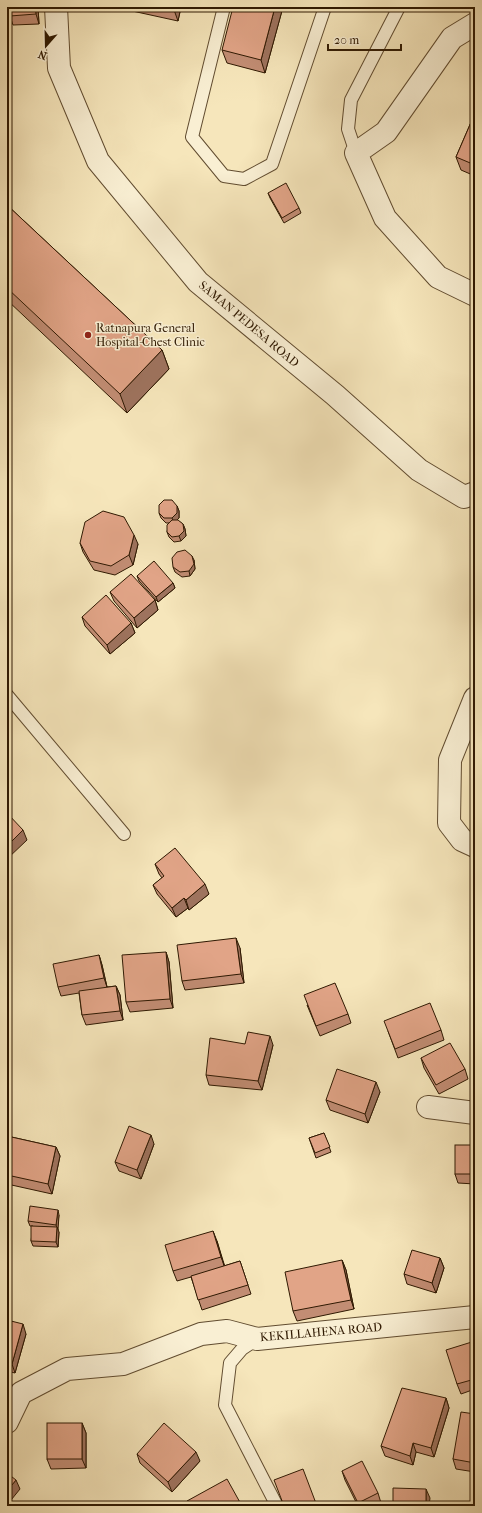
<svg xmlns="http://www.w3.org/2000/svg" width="482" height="1513" font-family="'IM FELL French Canon',serif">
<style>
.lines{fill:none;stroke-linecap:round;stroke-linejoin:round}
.service-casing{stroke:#614c30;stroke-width:14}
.minor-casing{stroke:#614c30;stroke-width:24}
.service{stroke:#f9efd3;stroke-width:12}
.minor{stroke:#f9efd3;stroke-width:22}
.wall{fill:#c28d74;stroke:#2f1902}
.shaded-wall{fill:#9e735e;stroke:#2f1902}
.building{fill:#e1a487;stroke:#2f1902}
.poi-dot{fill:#8f2418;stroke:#f9efd3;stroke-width:1.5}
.labels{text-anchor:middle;stroke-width:3;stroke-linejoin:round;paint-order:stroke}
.street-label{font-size:12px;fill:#2f1902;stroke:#f9efd3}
.poi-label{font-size:12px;fill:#2f1902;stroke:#f9efd3;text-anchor:start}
</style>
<rect width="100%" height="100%" fill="#f6e6bb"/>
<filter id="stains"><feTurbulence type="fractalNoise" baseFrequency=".005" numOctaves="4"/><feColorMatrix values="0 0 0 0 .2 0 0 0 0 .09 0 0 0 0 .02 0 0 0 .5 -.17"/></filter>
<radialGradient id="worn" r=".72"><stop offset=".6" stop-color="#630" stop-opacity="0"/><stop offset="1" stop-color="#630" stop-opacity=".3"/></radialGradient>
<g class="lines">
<g class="service-casing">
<g id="service">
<path d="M224 7 192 137 224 176 244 179 272 164 325 7"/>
<path d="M356 153 348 129 351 100 399 7"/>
<path d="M7 695 124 834"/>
<path d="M257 1339 242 1349 230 1363 225 1405 277 1506"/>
</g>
</g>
<g class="minor-casing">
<g id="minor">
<path d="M56 7 59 68 98 161 198 282 335 395 419 470 464 497 475 493"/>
<path d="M475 24 452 38 386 132 356 153 385 218 438 277 475 295"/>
<path d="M475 698 450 760 449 823 462 840 475 846"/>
<path d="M428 1107 475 1113"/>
<path d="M7 1422 21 1393 67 1369 123 1364 201 1334 227 1331 257 1339 475 1317"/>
</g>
</g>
<use href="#service" class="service"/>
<use href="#minor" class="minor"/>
</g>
<g class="wall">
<path d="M38 7 39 24 13 25 10 16Z"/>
<path d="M114 7H181L178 21Z"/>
<path d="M283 7 265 73 227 63 222 50Z"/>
<path d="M475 113V176L461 170 456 157Z"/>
<path d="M268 193 299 208 301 213 284 223 270 198Z"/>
<path d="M7 205 162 350 169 369 127 413 7 300Z"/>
<path d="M177 506 179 511V518L177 520 183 524 185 529 186 536 181 541 174 542 169 537 167 532 169 523H166L161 518 159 513Z"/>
<path d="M80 543 138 544 133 565 115 575 94 570 83 552Z"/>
<path d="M194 560 195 569 190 576 182 577 175 572 173 567Z"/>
<path d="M137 576 173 583 175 588 158 602 139 581Z"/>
<path d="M110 592 155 600 158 610 137 628 114 601Z"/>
<path d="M82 617 131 623 135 633 110 654 85 626Z"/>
<path d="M155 864 209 894 189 910 188 908 176 917 157 894 153 885 162 878 159 874Z"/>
<path d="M240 948 244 983 185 990 182 981Z"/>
<path d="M166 952 169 962 173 1008 130 1012 126 1002Z"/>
<path d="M99 955 102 965 107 987 116 986 120 995 123 1020 86 1025 82 1015 79 993 61 996 58 987Z"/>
<path d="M307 1005 348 1014 351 1023 320 1036Z"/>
<path d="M441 1030 444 1040 398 1058 388 1031Z"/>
<path d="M245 1044 273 1045 262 1090 209 1085 206 1075Z"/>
<path d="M421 1058 465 1069 468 1079 439 1094 424 1068Z"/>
<path d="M380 1092 368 1123 330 1110 326 1100Z"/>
<path d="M324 1133 331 1152 316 1158 309 1138Z"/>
<path d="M7 1136 56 1147 60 1156 52 1194 7 1184Z"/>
<path d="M154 1144 141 1179 119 1171 115 1162Z"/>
<path d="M475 1145V1184L458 1183 455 1174Z"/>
<path d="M59 1215 57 1230 59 1232 58 1247 33 1246 31 1241 33 1226H30L28 1221Z"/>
<path d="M217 1241 224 1266 240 1261 251 1294 202 1310 191 1277 177 1281 173 1271Z"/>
<path d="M440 1258 444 1268 436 1293 407 1284 404 1274Z"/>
<path d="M342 1260 346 1270 354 1309 297 1321 293 1311Z"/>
<path d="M7 1320 26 1334 15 1373 7 1371Z"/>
<path d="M475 1341V1389L461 1394 457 1384Z"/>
<path d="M446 1398 449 1408 434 1457 416 1452 413 1465 385 1456 381 1446Z"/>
<path d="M475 1414V1472L456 1469 453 1459Z"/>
<path d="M82 1423 86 1433V1468L51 1469 47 1459Z"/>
<path d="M137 1454 200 1461 172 1492 140 1463Z"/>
<path d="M342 1471 378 1493 381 1503 374 1506H358L345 1480Z"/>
</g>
<g class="shaded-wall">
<path d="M35 7H38L39 24 36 14Z"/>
<path d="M173 7H181L178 21Z"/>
<path d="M275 7H283L265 73 261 60Z"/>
<path d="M162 350 169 369 127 413 120 394Z"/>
<path d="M177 506 179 511V518L174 523 172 518Z"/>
<path d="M183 524 185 529 186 536 181 541 179 536Z"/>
<path d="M134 535 138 544 133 565 129 555Z"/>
<path d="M192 556 194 560 195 569 190 576 189 571Z"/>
<path d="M7 582 9 587 7 589Z"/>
<path d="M173 583 175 588 158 602 156 597Z"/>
<path d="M155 600 158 610 137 628 134 618Z"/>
<path d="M131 623 135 633 110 654 107 645Z"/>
<path d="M23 830 27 840 7 859V846Z"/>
<path d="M205 884 209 894 189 910 186 900Z"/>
<path d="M184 898 188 908 176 917 172 908Z"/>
<path d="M236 938 240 948 244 983 241 974Z"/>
<path d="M166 952 169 962 173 1008 170 999Z"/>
<path d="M99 955 102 965 107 987 104 978Z"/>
<path d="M116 986 120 995 123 1020 120 1011Z"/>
<path d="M270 1036 273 1045 262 1090 258 1081Z"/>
<path d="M376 1082 380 1092 368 1123 365 1114Z"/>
<path d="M151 1135 154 1144 141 1179 137 1170Z"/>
<path d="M56 1147 60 1156 52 1194 48 1184Z"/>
<path d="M58 1210 59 1215 58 1230 56 1225Z"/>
<path d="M57 1227 59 1232 58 1247 56 1242Z"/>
<path d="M213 1231 217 1241 225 1267 221 1257Z"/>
<path d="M440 1258 444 1268 436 1293 432 1283Z"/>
<path d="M342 1260 346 1270 354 1309 351 1300Z"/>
<path d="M23 1324 26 1334 15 1373 12 1364Z"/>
<path d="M446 1398 449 1408 434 1457 431 1448Z"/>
<path d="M82 1423 86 1433V1468L82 1459Z"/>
<path d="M413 1443 416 1452 413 1465 410 1456Z"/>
<path d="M196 1452 200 1461 172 1492 168 1482Z"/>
<path d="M16 1480 20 1489 7 1505V1491Z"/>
<path d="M426 1489 430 1498 429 1506H426Z"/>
</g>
<g class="building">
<path d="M9 7H35L36 14 10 16Z"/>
<path d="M233 7H275L261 60 222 50Z"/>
<path d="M475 113V165L456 157Z"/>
<path d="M286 183 299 208 282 218 268 193Z"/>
<path d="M7 205 162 350 120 394 7 288Z"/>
<path d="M164 500H172L177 506V513L172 518H164L159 513V505Z"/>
<path d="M103 511 124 517 134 535 129 555 111 566 90 561 80 543 85 522Z"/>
<path d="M172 520H178L183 524 184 531 179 536 172 537 167 532V525Z"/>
<path d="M185 550 192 556 194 564 189 571 180 572 173 567 172 558 177 552Z"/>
<path d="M154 561 173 583 156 597 137 576Z"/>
<path d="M131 574 155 600 134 618 110 592Z"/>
<path d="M106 595 131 623 107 645 82 617Z"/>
<path d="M7 813 23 830 7 846Z"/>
<path d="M175 848 205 884 186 900 184 898 172 908 153 885 164 876 155 864Z"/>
<path d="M236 938 241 974 182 981 177 945Z"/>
<path d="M166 952 170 999 126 1002 122 955Z"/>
<path d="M99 955 104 978 58 987 53 964Z"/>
<path d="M335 983 348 1014 316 1026 304 995Z"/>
<path d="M116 986 120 1011 82 1015 79 991Z"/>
<path d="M430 1003 441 1030 395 1049 384 1021Z"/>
<path d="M248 1032 270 1036 258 1081 206 1075 210 1038 245 1044Z"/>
<path d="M450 1043 465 1069 436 1085 421 1058Z"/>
<path d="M337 1069 376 1082 365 1114 326 1100Z"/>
<path d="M129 1126 151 1135 137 1170 115 1162Z"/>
<path d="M324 1133 330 1147 315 1153 309 1138Z"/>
<path d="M7 1136 56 1147 48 1184 7 1175Z"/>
<rect x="455" y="1145" width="20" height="29"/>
<path d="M30 1206 58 1210 56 1225 28 1221Z"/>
<path d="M31 1226 57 1227 56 1242 31 1241Z"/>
<path d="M213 1231 221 1257 173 1271 165 1245Z"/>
<path d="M412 1250 440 1258 432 1283 404 1274Z"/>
<path d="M342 1260 351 1300 293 1311 285 1272Z"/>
<path d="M240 1261 248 1285 198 1300 191 1276Z"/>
<path d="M7 1320 23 1324 12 1364 7 1362Z"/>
<path d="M475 1341V1379L457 1384 446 1350Z"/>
<path d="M402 1388 446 1398 431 1448 413 1443 410 1456 381 1446Z"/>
<path d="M461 1412 475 1414V1463L453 1459Z"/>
<rect x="47" y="1423" width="35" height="36"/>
<path d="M164 1423 196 1452 168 1482 137 1454Z"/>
<path d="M362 1461 378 1493 358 1503 342 1471Z"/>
<path d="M303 1469 317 1506H284L274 1480Z"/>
<path d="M7 1473 16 1480 7 1491Z"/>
<path d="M227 1479 242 1506H190L187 1501Z"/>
<path d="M393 1488 426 1489V1506H393Z"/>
</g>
<circle class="poi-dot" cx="88" cy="335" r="4"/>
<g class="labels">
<g class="street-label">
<text transform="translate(249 324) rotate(40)" y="4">SAMAN PEDESA ROAD</text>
<text transform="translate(321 1332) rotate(-5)" y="4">KEKILLAHENA ROAD</text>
</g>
<g class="poi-label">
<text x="96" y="332">Ratnapura General<tspan x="96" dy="14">Hospital-Chest Clinic</tspan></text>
</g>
</g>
<rect width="482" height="1513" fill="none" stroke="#f6e6bb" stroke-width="24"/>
<rect x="8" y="8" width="466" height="1497" fill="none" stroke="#2f1902" stroke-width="2"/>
<rect x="12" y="12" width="458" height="1489" fill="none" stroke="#2f1902"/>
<g transform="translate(46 46) rotate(200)" stroke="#f9efd3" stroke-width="3" paint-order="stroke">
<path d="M0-3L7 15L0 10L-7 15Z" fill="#2f1902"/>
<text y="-6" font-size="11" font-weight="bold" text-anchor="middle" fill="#2f1902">N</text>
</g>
<path d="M328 44v6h73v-6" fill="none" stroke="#2f1902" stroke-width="2"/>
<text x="334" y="44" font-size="12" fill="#2f1902" stroke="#f9efd3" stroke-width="3" paint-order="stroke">20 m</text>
<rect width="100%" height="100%" filter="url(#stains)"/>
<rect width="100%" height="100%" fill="url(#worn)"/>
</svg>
